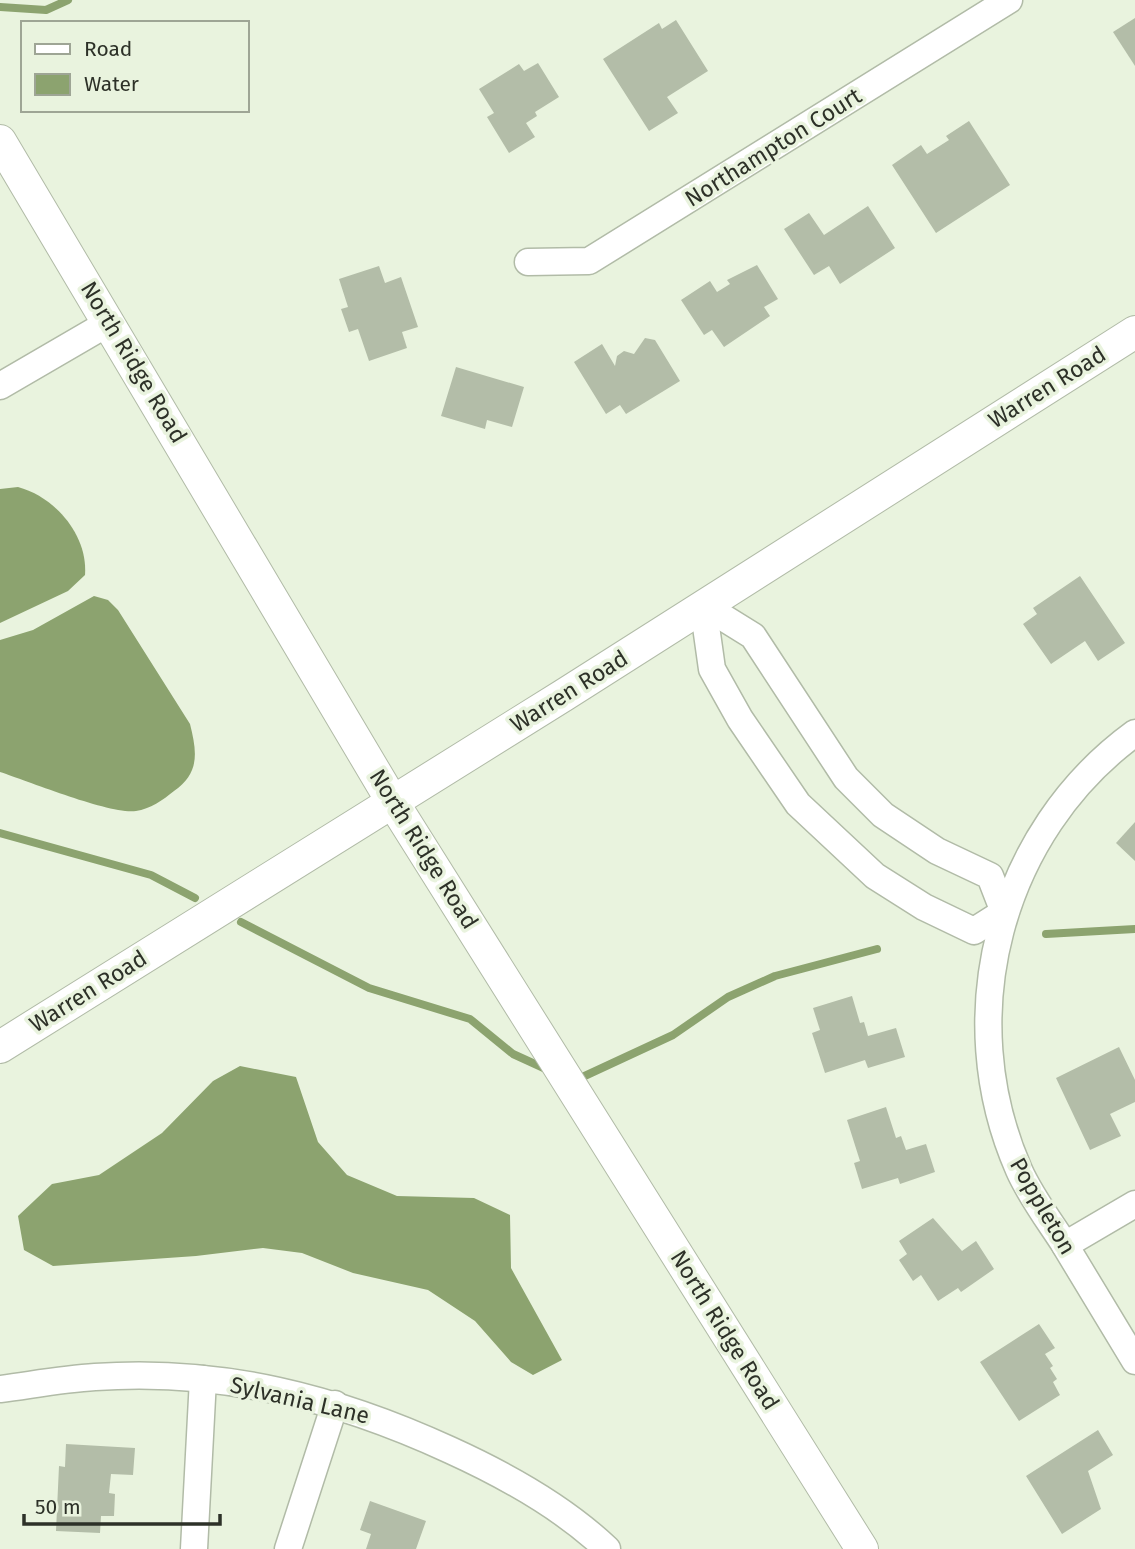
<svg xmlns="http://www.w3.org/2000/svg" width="1135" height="1549" font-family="'Fira Sans',sans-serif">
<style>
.water{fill:#8ca36f}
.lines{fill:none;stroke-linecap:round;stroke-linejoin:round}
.stream{stroke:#8ca36f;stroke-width:8}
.building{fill:#b3bda8}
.minor-casing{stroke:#b1bba7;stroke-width:29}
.tertiary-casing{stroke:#b1bba7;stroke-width:34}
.minor{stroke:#fff;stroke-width:26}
.tertiary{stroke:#fff;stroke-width:32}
.labels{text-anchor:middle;stroke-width:7;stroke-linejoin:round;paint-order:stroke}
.street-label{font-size:23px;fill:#2d3128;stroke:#e9f3de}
</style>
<rect width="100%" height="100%" fill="#e9f3de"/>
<g class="water">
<path d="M18 487C55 497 88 535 85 575L68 591 0 623V489Z"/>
<path d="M94 596 108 600 118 610 190 724C197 752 200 773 174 791 163 800 150 809 136 811 111 815 28 781 0 772V640L33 630Z"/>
<path d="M240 1066 296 1077 318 1142 347 1175 397 1196 474 1198 510 1215 511 1268 562 1360 533 1375 511 1362 475 1321 428 1290 353 1273 302 1253 263 1248 196 1256 53 1266 24 1250 18 1216 52 1184 99 1175 162 1133 213 1081Z"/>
</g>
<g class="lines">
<g class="stream">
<path d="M0 7 46 10 68 0"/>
<path d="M0 833 151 875 195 898"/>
<path d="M241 922 369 988 470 1019 513 1054 548 1070"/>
<path d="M1046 934 1135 929"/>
<path d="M576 1080 673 1035 728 997 775 976 877 949"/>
</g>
</g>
<g class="building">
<path d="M1135 18V66L1113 32Z"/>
<path d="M676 20 708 71 667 97 678 113 649 131 603 59 659 23 662 29Z"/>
<path d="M538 63 559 97 535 112 537 116 526 123 535 137 509 153 487 117 494 113 479 89 519 64 524 71Z"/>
<path d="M969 121 1010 185 936 233 892 165 921 145 927 154 949 140 946 136Z"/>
<path d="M868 206 895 248 840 284 829 266 814 275 784 229 809 213 824 235Z"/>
<path d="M757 265 778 299 764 307 770 316 724 347 712 330 704 335 681 300 710 281 717 292 730 284 727 280Z"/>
<path d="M379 266 385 283 401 277 418 327 402 332 407 348 369 361 358 329 349 332 341 309 348 307 339 279Z"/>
<path d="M645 338 655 340 680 381 626 414 620 405 606 414 574 362 602 344 615 366 617 356 624 351 634 354Z"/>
<path d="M456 367 524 387 512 427 487 420 485 429 441 416Z"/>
<path d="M1080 576 1125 643 1098 661 1085 641 1051 664 1023 624 1037 614 1033 608Z"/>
<path d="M1135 822V861L1116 843Z"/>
<path d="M852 996 860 1023 864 1022 868 1036 896 1028 905 1057 868 1068 865 1060 825 1073 812 1033 820 1030 813 1008Z"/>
<path d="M1119 1047 1135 1080V1102L1110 1114 1121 1136 1090 1150 1056 1078Z"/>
<path d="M886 1107 896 1138 901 1136 906 1150 926 1144 935 1172 900 1184 898 1178 862 1189 854 1163 860 1161 847 1120Z"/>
<path d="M933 1218 962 1251 976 1241 994 1269 961 1292 958 1288 938 1301 921 1275 913 1281 899 1260 907 1254 899 1241Z"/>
<path d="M1039 1324 1055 1348 1045 1354 1053 1366 1050 1368 1057 1379 1053 1382 1060 1395 1019 1421 980 1362Z"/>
<path d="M1098 1430 1113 1455 1088 1471 1101 1509 1062 1534 1026 1476Z"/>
<path d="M66 1444 135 1448 133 1475 111 1474 109 1493 115 1494 114 1516H101L100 1533 56 1531 59 1466 65 1467Z"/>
<path d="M370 1501 426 1521 416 1549H366L371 1534 360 1530Z"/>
</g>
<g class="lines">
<g class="minor-casing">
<g id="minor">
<path d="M528 262 589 261 1009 0"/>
<path d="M0 386 110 322"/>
<path d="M703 605 712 669 740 719 798 804 875 876 924 907 974 931 1004 912"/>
<path d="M703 605 753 636 846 778 883 815 937 851 990 876 1004 912"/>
<path d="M1135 733C999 832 951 1016 1019 1170 1030 1195 1048 1219 1063 1242 1087 1282 1111 1321 1135 1361"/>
<path d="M1065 1245 1135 1204"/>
<path d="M0 1389C31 1385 63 1379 95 1377 221 1368 337 1398 450 1450 505 1475 563 1507 607 1549"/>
<path d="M194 1549 203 1379"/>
<path d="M288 1549 335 1404"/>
</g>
</g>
<g class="tertiary-casing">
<g id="tertiary">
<path d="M0 141 392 801 862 1549"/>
<path d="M0 1047 564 695 1135 332"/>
</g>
</g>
<use href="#minor" class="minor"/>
<use href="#tertiary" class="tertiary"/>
</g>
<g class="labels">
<g class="street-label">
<text transform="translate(773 147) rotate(-32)" y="8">Northampton Court</text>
<text transform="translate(134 362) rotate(59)" y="8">North Ridge Road</text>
<text transform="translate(1047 387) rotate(-32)" y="8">Warren Road</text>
<text transform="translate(569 691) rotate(-32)" y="8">Warren Road</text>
<text transform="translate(424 849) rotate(58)" y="8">North Ridge Road</text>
<text transform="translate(88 991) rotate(-32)" y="8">Warren Road</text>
<text transform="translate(1043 1206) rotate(60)" y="8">Poppleton</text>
<text transform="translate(725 1330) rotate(58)" y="8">North Ridge Road</text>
<text transform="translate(300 1400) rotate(13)" y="8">Sylvania Lane</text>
</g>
</g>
<rect x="21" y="21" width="228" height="91" fill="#e9f3de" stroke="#9ea595" stroke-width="2"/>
<rect x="35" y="44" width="35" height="10" fill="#ffffff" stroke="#9ea595" stroke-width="2"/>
<text x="84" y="56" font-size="21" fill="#2d3128">Road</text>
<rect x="35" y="74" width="35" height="21" fill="#8ca36f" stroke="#9ea595" stroke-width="2"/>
<text x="84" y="91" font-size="21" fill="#2d3128">Water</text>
<path d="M24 1514v10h196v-10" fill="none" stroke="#2d3128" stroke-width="3.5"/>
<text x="35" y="1514" font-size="21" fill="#2d3128" stroke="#e9f3de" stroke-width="5" paint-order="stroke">50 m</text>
</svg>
